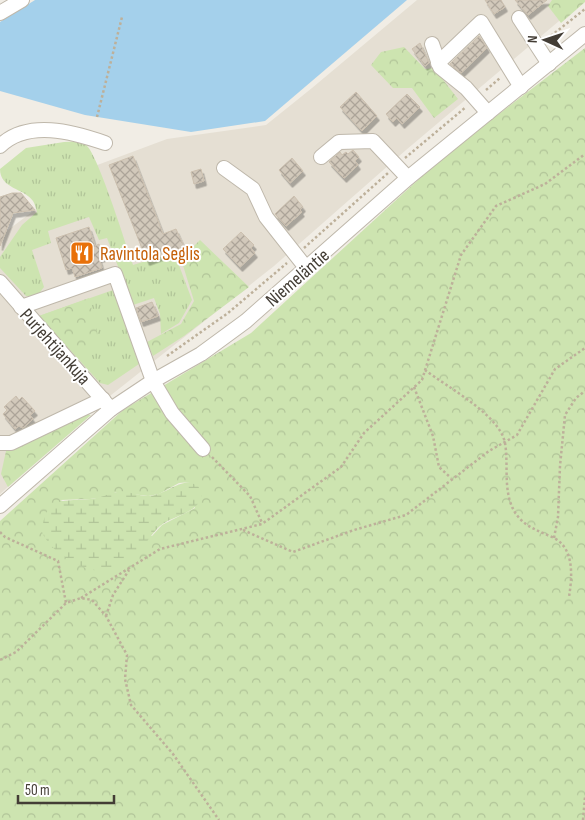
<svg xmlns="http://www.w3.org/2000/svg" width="585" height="820" font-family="'Sofia Sans Condensed',sans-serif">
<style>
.residential{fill:#e5dfd3}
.grass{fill:url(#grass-tufts)}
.forest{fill:url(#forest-crowns);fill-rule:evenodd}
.wetland{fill:url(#wetland-marsh)}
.water{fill:#a4d0eb}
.building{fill:url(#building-cross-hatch);stroke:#ccc0af;filter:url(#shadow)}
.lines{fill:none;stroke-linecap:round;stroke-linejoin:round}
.minor-casing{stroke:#bfb8ab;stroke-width:16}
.path{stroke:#bdb09a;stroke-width:2.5;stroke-dasharray:2.5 2.5;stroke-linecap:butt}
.minor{stroke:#fff;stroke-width:14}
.labels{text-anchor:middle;stroke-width:4;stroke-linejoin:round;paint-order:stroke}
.food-label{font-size:19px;fill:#c56008;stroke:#fff;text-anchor:start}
.street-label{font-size:19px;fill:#433d35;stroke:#fff}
</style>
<defs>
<pattern id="grass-tufts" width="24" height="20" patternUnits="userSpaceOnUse" patternTransform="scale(1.25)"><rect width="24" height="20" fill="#cde4b0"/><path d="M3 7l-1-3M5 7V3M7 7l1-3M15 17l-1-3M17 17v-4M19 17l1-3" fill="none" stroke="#b1c498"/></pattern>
<pattern id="forest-crowns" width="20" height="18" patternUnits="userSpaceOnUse" patternTransform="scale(1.25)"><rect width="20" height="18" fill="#cde4b0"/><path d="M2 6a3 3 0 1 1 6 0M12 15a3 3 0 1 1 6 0" fill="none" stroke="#b1c498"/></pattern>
<pattern id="wetland-marsh" width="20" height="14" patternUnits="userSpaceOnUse" patternTransform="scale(1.25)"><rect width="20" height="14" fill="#cde4b0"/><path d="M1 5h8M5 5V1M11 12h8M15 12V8" fill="none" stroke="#b1c498"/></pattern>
<pattern id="building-cross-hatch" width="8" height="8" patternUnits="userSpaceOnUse" patternTransform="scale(1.25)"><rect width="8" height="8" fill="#d2c9bb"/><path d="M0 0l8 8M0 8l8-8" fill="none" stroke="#aca499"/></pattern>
<filter id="shadow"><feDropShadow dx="2.5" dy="4.5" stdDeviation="0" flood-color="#0004"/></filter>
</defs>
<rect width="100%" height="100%" fill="#f1ede5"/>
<path class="residential" d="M417 0H584L406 150 274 266 96 407 0 494V236L92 167 167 139 266 125 312 88Z"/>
<g class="grass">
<path d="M64 142C71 142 80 140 86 145 98 154 126 245 133 265L174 252 192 300 179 323 161 334 160 314 154 298 133 305 107 238 99 240 89 217 48 231 51 243 32 250 44 287 37 296H26L0 268V257L22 225 37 212C36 209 35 204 33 201 24 188 0 189 0 169L26 148Z"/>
<path d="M113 290 139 364 108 385 100 383 39 316Z"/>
</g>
<g class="forest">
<path d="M552 0H585V2L561 23 548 6Z"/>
<path d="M404 47 425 69 434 68 458 99 434 118 412 88H393L371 65 381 52Z"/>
<path d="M585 48V820H0V521L123 410 251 333 443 157ZM190 482 195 508 162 525 152 536 60 500 90 499 106 497 116 492 148 496 159 494 179 483Z"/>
<path d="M200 240 249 287 184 336 153 356 147 342 181 324 194 301 181 259Z"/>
<path d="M89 298 98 336 75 355 39 316Z"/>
<path d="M81 414 91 415 8 487 1 474 6 451Z"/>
</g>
<path class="wetland" d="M190 482 201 488C206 513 174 514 160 526 147 538 138 559 121 568 96 581 51 555 42 532 45 495 63 502 91 499 100 498 108 494 117 492 127 490 137 496 147 496 163 496 174 483 190 482Z"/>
<path class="water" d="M35 0H407L265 121 191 132 85 115 0 91V22Z"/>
<g class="building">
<path d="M485 0H501L505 7 494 14Z"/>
<path d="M515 0H547L528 15Z"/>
<path d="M479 36 487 48 461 73 450 64Z"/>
<path d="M420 43 429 63 425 66 412 49Z"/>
<path d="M356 92 377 116 362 131 340 107Z"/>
<path d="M407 94 420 107 402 124 397 118 393 122 386 114Z"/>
<path d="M353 150 359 157 355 161 358 165 344 178 329 162 340 152 342 155 346 152 348 154Z"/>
<path d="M133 156 163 234 176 229 184 247 147 261 109 165Z"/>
<path d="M292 158 303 171 290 183 279 170Z"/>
<path d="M201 169 204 181 194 184 191 172Z"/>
<path d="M12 193H21L35 210 13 213 0 246V197Z"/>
<path d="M294 196 303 207 300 210 302 212 286 226 275 214Z"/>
<path d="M89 227 95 246 99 244 103 257 99 258 102 268 75 277 72 268 66 270 56 238Z"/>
<path d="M241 232 254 245 251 248 255 253 240 267 223 249Z"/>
<path d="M152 302 158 316 141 322 136 308Z"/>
<path d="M16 396 19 400 22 397 35 411 30 415 33 419 23 428 19 426 15 429 3 414 7 410 4 407Z"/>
</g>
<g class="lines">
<g class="minor-casing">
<g id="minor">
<path d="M0 13 22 0"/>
<path d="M519 18 549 64"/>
<path d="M432 44 440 67 466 88 488 113"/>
<path d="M438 63 481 22 521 87"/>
<path d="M0 146C28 119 73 132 105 143"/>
<path d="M321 157 339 142 373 141 408 178"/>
<path d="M224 168 253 189 266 217 307 269"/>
<path d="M0 282 111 409"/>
<path d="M21 307 115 274 153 381 172 413 203 449"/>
<path d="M0 443H11L103 399"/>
<path d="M0 506 111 409 153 381 201 354 246 321 408 178 585 34"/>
</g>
</g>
<g class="path">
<path d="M547 39 585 9"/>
<path d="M486 90 500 78"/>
<path d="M97 117 122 17"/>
<path d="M405 158 466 107"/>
<path d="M304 248 388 173"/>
<path d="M167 356 228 313 287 263"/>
<path d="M425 370C447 387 500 415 505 443 509 466 502 493 516 514 526 528 540 531 554 538 575 549 572 578 569 597"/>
<path d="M414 387 433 436 439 467 451 478"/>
<path d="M212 457 250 496 262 523"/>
<path d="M243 530 293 552 354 530 406 515 489 451 517 435 555 369 585 348"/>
<path d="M0 532 5 537 58 561 66 603"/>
<path d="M554 538 558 517 560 466 565 415 576 398 585 391"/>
<path d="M81 598 160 549 262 524 341 467 364 433 422 380 461 255 496 206 545 184 585 154"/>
<path d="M106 616 113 595 129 570"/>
<path d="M0 660 16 652 66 603 81 598 92 600 106 616 127 655 125 679 131 705 173 754 219 820"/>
<path d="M583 820 585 797"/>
</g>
<use href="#minor" class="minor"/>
</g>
<defs>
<g id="restaurant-square" transform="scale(1.25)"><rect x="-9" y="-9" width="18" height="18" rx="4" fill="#e8710a" stroke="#fff"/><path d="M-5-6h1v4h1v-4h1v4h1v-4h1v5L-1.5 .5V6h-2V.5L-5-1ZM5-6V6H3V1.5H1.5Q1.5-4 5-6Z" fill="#fff"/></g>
</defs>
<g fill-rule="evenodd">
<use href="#restaurant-square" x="82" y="253"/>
</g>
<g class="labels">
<g class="food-label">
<text x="100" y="260">Ravintola Seglis</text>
</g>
<g class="street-label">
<text transform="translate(297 277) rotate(-41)" y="7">Niemeläntie</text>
<text transform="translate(56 346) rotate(48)" y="7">Purjehtijankuja</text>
</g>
</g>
<g transform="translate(545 40) rotate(273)" stroke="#ffffff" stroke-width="4" paint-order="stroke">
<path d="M0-4L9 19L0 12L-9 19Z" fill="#433d35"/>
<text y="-8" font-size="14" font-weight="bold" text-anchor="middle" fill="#433d35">N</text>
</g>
<path d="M18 795v8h96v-8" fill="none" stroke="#433d35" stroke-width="2.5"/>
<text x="25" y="795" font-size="15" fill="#433d35" stroke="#ffffff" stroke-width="4" paint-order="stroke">50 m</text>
</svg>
